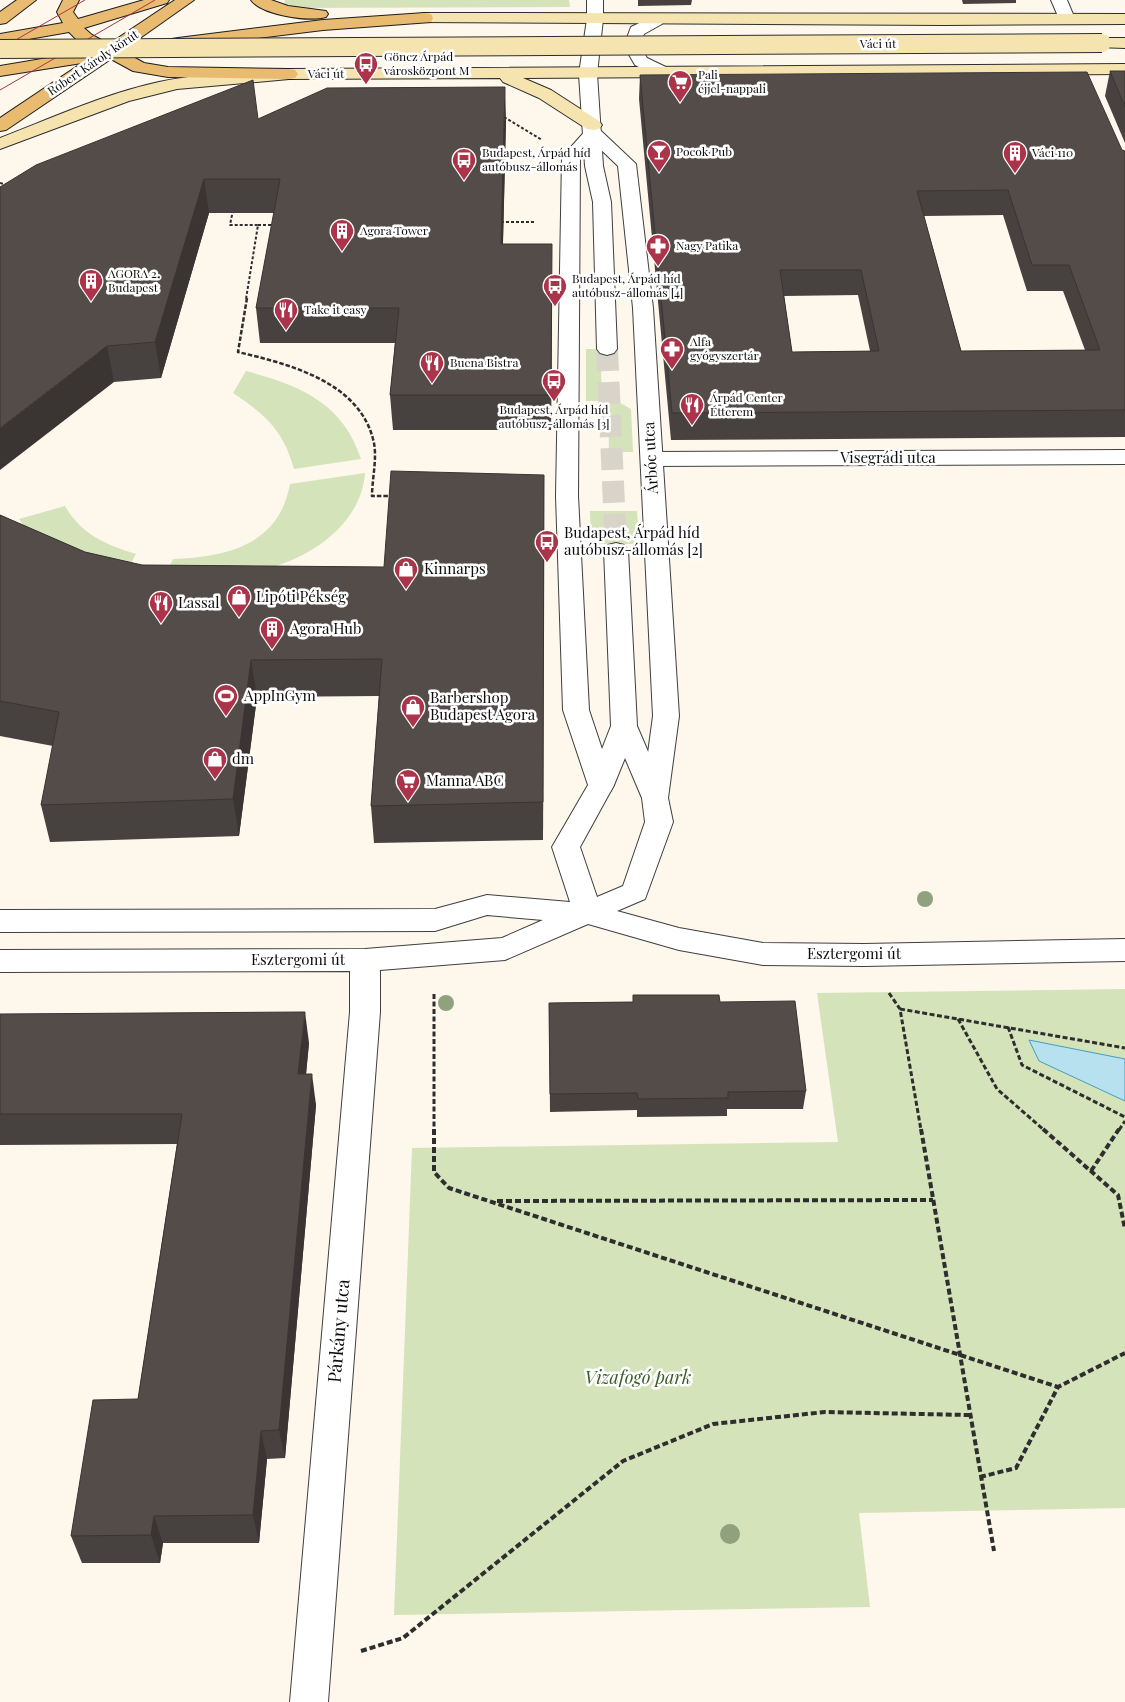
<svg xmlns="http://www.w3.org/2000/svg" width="1125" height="1702" font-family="'Playfair Display',serif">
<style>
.green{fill:#d5e3ba}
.water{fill:#b7e1ee;stroke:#479dbd}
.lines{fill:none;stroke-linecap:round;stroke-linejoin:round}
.minor-tunnel{stroke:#d9d4ca;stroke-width:22;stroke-dasharray:22 11;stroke-linecap:butt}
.service-casing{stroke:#3f3f3f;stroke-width:2}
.minor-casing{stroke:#3f3f3f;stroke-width:2}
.secondary-casing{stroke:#2e2e2e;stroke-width:2}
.primary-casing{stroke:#1d1d1d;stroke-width:2}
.path-far3{stroke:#2e2e2e;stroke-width:2;stroke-dasharray:3 2;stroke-linecap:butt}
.path-far2{stroke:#2e2e2e;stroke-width:2.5;stroke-dasharray:4.5 2;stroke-linecap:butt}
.path-far1{stroke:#2e2e2e;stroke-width:3;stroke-dasharray:5 2.5;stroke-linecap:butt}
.path{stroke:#2e2e2e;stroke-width:4;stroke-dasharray:6 3;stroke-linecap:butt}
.service{fill:#fff;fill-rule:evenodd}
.minor{fill:#fff;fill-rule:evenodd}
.secondary{fill:#f5e4af;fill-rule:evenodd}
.primary{fill:#e8bb71;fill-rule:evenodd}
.tram{stroke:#ab344a;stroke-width:1}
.secondary-bridge-casing{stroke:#2e2e2e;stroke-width:20;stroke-linecap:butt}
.secondary-bridge{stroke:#f5e4af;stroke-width:18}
.tree{fill:#90a17e}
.wall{fill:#47413f;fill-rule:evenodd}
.shaded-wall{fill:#3a3533}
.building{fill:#534c49;stroke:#3a3533;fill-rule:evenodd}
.labels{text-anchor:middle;stroke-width:5;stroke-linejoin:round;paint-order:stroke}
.far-street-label{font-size:12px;fill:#0c0c0c;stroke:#fff}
.far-poi-label{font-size:12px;fill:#0c0c0c;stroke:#fff;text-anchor:start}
.street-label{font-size:15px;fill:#0c0c0c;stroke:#fff}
.poi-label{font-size:15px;fill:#0c0c0c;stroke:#fff;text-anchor:start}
.near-street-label{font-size:18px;fill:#0c0c0c;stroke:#fff}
.near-park-label{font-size:18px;font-style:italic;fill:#375b24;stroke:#fff}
</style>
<rect width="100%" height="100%" fill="#fdf7ec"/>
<g class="green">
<path d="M285 0H569L570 7 283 8Z"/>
<path d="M586 349H600L602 393 631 409 633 452H609L608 401H586Z"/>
<path d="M246 371C300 385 343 403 361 459L294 469C284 431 265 414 233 393Z"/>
<path d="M365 473C361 528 304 562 254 572 245 574 234 574 224 575 204 576 183 577 163 579L173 559C227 557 279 545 290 484Z"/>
<path d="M65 506C81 534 106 545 136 554L124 575 28 532 19 519Z"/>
<path d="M590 511H637L639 544H591Z"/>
<path d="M1125 989V1508L859 1513 870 1607 394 1615 412 1148 838 1142 817 993Z"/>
</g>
<path class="water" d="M1029 1040 1125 1059V1101L1039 1061Z"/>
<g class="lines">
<path class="minor-tunnel" d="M607 349 616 550"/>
<g class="service-casing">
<path id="service" d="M593 128 599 129 636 164 653 308 679 716 668 798 664 805 655 807 646 805 642 798 653 716 633 308 618 166 594 143 580 158 578 496 589 710 614 785 610 792 601 794 592 792 588 785 563 710 556 496 562 157 587 129Z"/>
</g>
<g class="minor-casing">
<g id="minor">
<path d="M587 0H603V19L597 74 603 166 611 202 617 349 614 353 607 355 600 353 597 349 593 202 585 166 579 74 587 19Z"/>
<path d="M1051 0H1067L1075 19 1073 23H1061Z"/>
<path d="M656 15 662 16 664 20 662 24 644 34 640 46 647 58 670 69 673 73 670 77 664 78 658 77 635 65 624 46 631 27Z"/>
<path d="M1125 450V464L652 466 644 464 641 459 644 454 652 452Z"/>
<path d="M616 543 624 545 628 550 637 726 668 798 673 822 645 899 617 911 679 928 763 943 864 944 1125 939V961L864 966 763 965 679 950 588 924 505 960 380 970V1012L328 1702H290L350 1012V971L0 972V950L365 949 502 938 543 920 487 915 435 931 0 932V910L435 909 487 895 570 902 552 847 588 785 611 726 604 550 608 545ZM625 758 642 798 645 822 623 886 597 897 580 847 614 785Z"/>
</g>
</g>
<g class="secondary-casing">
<g id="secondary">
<path d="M425 13 1125 14V24L944 25 419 22 417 18 419 14Z"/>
<path d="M1102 38H1125V48L1096 47 1094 43 1096 39Z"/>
<path d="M1125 64V74L523 78 551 90 599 121 602 125 599 129 593 130 587 129 539 98 503 82 500 78 289 79 177 89 129 101 0 149V138C52 118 104 94 159 82 202 73 246 72 289 69Z"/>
</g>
</g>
<g class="primary-casing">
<g id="primary">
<path d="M17 0H36L6 23 0 24V12Z"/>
<path d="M63 0H79L73 12 78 19 144 0H169L167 3 84 28 92 35 109 44 175 0H194L123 50 124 52 144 63 168 67 289 69 295 70 298 74 295 78 289 79 168 77 133 71 111 59 6 130 0 131V118L82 63 0 76V66L95 50 80 43 69 32 0 44V34L63 23 57 12Z"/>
<path d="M251 0H271L288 6 326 11 328 14 326 17C309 22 261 15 251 0Z"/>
<path d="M425 13 431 14 433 18 431 22 323 30 178 48 172 47 170 43 172 39 178 38 323 20Z"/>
</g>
</g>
<g class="path-far3">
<path d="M504 117 542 140"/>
<path d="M0 183 7 185"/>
<path d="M233 210 230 225H258L246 299"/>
<path d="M501 222H534"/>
<path d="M258 225H274"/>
</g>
<path class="path-far2" d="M247 298 238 352C288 364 358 381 373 439 378 456 372 478 372 496H393"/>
<g class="path-far1">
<path d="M889 993 900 1009 921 1130"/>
<path d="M434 994V1130"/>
<path d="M900 1009 1125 1048"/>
<path d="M958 1019 997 1089 1044 1130"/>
<path d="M1008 1027 1022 1065 1125 1117"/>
<path d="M1119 1130 1125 1121"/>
</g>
<g class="path">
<path d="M434 1129V1172L449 1188 1058 1387"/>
<path d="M921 1129 994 1551"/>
<path d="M1043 1129 1118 1195 1125 1229"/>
<path d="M1091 1171 1119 1129"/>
<path d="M497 1201 933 1200"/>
<path d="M980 1477 1016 1468 1058 1387 1125 1353"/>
<path d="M361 1651 403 1638 623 1461 713 1424 825 1412 969 1415"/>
</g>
<use href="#service" class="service"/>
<use href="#minor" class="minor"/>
<use href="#secondary" class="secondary"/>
<use href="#primary" class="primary"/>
<g class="tram">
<path d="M0 49 85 0"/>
<path d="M0 90 155 0"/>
</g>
<g class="secondary-bridge-casing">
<path id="secondary-bridge" d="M0 49 1102 43"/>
</g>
<use href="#secondary-bridge" class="secondary-bridge"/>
</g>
<g class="tree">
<circle cx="925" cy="899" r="8"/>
<circle cx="446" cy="1003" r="8"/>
<circle cx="730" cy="1534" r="10"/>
</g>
<g class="wall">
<path d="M638 0H692L691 5 638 6Z"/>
<path d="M962 0H1016V3L963 4Z"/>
<path d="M1110 71H1125V143L1105 96Z"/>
<path d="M640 75 1122 150 1125 151V437L671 440 639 99ZM1003 215 1027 291H1063L1085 350 961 351 924 216ZM858 295 870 351 792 352 784 296Z"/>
<path d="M258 119 506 120 503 244 552 279 551 430H393L390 395 395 343H260L256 308 274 213H209L161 378 114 382 0 187Z"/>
<path d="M544 475 543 840 374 843 371 806 379 696 257 697 239 836 50 842 41 805 53 746 0 736V515L85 552 142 565 384 567Z"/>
<path d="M633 995 720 1002 806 1091 803 1109H727V1116L637 1117V1110L550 1112 549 1003 633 1002Z"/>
<path d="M0 1014 309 1043 306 1074 316 1105 285 1458 267 1459 259 1543H163L160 1563H82L71 1536 138 1399 177 1144 0 1145Z"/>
</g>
<g class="shaded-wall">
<path d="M505 87 506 120 502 279 501 244Z"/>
<path d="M204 179 209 213 161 378 155 342Z"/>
<path d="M552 244V279L551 430V395Z"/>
<path d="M107 346 114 382 0 470V428Z"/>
<path d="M544 511 543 840V802Z"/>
<path d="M251 660 257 697 239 836 233 799Z"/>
<path d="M305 1012 309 1043 303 1105 298 1074Z"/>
<path d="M312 1074 316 1105 285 1458 279 1430Z"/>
<path d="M261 1431 267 1459 259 1543 253 1515Z"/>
<path d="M154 1516 163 1543 160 1563 151 1535Z"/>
</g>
<g class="building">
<path d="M1110 71H1125V107Z"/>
<path d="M1087 72 1122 150 1125 151V410L672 413 640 75ZM1008 190 1032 265H1069L1100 350 961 351 917 191ZM780 270H861L879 351 792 352Z"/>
<path d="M253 80 258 119 327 88 505 87 501 244H552L551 395H390L399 308H256L280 179H204L155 342 107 346 0 428V187L36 165Z"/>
<path d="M391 471 544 475 543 802 371 806 382 659 251 660 233 799 41 805 59 712 0 701V515L85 552 142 565 384 567Z"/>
<path d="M633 995H719L720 1002 795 1001 806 1091 728 1092V1098L638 1099 637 1093 550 1094 549 1003 633 1002Z"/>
<path d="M305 1012 298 1074H312L279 1430 261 1431 253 1515 154 1516 151 1535 71 1536 93 1400 138 1399 182 1114H0V1014Z"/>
</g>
<defs>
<g id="bus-pin" transform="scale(1.25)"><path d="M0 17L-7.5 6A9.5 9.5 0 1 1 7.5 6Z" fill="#ab344a" stroke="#fff"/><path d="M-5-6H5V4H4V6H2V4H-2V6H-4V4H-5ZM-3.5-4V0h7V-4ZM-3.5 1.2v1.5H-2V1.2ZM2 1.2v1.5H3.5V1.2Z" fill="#fff"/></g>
<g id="supermarket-pin" transform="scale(1.25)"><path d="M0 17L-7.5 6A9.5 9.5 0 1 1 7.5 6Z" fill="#ab344a" stroke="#fff"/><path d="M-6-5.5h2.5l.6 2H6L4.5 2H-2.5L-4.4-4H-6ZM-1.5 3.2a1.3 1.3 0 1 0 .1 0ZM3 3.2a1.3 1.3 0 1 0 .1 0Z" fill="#fff"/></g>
<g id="bar-pin" transform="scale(1.25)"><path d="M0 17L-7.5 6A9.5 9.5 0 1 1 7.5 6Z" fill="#ab344a" stroke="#fff"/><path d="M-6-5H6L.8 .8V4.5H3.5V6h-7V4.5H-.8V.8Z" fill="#fff"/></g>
<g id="building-pin" transform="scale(1.25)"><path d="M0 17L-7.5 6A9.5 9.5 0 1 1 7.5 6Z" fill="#ab344a" stroke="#fff"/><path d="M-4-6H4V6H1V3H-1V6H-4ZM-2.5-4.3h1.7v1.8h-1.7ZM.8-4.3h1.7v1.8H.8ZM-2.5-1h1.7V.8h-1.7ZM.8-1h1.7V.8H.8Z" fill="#fff"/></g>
<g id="pharmacy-pin" transform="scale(1.25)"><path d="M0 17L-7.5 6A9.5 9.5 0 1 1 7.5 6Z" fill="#ab344a" stroke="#fff"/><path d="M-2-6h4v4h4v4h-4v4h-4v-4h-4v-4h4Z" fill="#fff"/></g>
<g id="restaurant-pin" transform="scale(1.25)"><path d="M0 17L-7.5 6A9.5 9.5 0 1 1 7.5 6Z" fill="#ab344a" stroke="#fff"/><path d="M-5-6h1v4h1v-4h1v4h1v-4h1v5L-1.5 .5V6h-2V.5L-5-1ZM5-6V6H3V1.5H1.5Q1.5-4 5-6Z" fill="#fff"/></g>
<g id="shop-pin" transform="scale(1.25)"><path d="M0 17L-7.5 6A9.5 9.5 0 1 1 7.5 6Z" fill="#ab344a" stroke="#fff"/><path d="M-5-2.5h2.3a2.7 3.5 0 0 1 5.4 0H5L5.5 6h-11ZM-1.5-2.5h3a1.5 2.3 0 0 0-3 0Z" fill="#fff"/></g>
<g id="stadium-pin" transform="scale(1.25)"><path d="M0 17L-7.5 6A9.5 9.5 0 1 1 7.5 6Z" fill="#ab344a" stroke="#fff"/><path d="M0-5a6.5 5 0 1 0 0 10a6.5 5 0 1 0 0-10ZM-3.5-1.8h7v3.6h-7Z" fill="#fff"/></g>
</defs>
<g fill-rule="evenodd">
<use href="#bus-pin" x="366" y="64"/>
<use href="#supermarket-pin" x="680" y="82"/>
<use href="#bar-pin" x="659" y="152"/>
<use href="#building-pin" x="1015" y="153"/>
<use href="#bus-pin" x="464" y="160"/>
<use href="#building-pin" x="342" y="231"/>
<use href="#pharmacy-pin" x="658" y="246"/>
<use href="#building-pin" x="91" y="281"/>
<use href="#bus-pin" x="555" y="286"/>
<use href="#restaurant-pin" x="286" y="310"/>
<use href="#pharmacy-pin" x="672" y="349"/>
<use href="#restaurant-pin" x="432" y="363"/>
<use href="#bus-pin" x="554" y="381"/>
<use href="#restaurant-pin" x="692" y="405"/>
<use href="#bus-pin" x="547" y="542"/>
<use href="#shop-pin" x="406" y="569"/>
<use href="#shop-pin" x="239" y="597"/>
<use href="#restaurant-pin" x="161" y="603"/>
<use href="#building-pin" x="272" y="629"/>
<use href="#stadium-pin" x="226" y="696"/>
<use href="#shop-pin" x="413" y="707"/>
<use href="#shop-pin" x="215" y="759"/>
<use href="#supermarket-pin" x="408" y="781"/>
</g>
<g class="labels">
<g class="far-street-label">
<text x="878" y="48">Váci út</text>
<text transform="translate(93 63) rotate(-34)" y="4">Róbert Károly körút</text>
<text x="326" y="78">Váci út</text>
</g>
<g class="far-poi-label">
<text x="384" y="61">Göncz Árpád<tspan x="384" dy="14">városközpont M</tspan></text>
<text x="698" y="79">Pali<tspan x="698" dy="14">éjjel-nappali</tspan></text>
<text x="676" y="156">Pocok Pub</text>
<text x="482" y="157">Budapest, Árpád híd<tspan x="482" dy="14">autóbusz-állomás</tspan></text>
<text x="1032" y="157">Váci 110</text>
<text x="360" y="235">Agora Tower</text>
<text x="676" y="250">Nagy Patika</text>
<text x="108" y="278">AGORA 2.<tspan x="108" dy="14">Budapest</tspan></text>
<text x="572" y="283">Budapest, Árpád híd<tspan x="572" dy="14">autóbusz-állomás [4]</tspan></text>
<text x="304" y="314">Take it easy</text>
<text x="690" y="346">Alfa<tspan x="690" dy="14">gyógyszertár</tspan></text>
<text x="450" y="367">Buena Bistra</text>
<text x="710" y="402">Árpád Center<tspan x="710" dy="14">Étterem</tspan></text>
<text x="554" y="414" text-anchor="middle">Budapest, Árpád híd<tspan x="554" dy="14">autóbusz-állomás [3]</tspan></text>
</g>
<g class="street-label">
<text transform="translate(651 458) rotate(-93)" y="5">Árbóc utca</text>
<text x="888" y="463">Visegrádi utca</text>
<text x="854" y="959">Esztergomi út</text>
<text x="298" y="965">Esztergomi út</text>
</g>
<g class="poi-label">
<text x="564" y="538">Budapest, Árpád híd<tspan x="564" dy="17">autóbusz-állomás [2]</tspan></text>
<text x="424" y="574">Kinnarps</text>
<text x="256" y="602">Lipóti Pékség</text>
<text x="178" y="608">Lassal</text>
<text x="290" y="634">Agora Hub</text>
<text x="244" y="701">AppInGym</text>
<text x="430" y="703">Barbershop<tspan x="430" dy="17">Budapest Agora</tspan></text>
<text x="232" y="764">dm</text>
<text x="426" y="786">Manna ABC</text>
</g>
<g class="near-street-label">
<text transform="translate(339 1331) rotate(-85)" y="6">Párkány utca</text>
</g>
<g class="near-park-label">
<text x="638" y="1384">Vizafogó park</text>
</g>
</g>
</svg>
